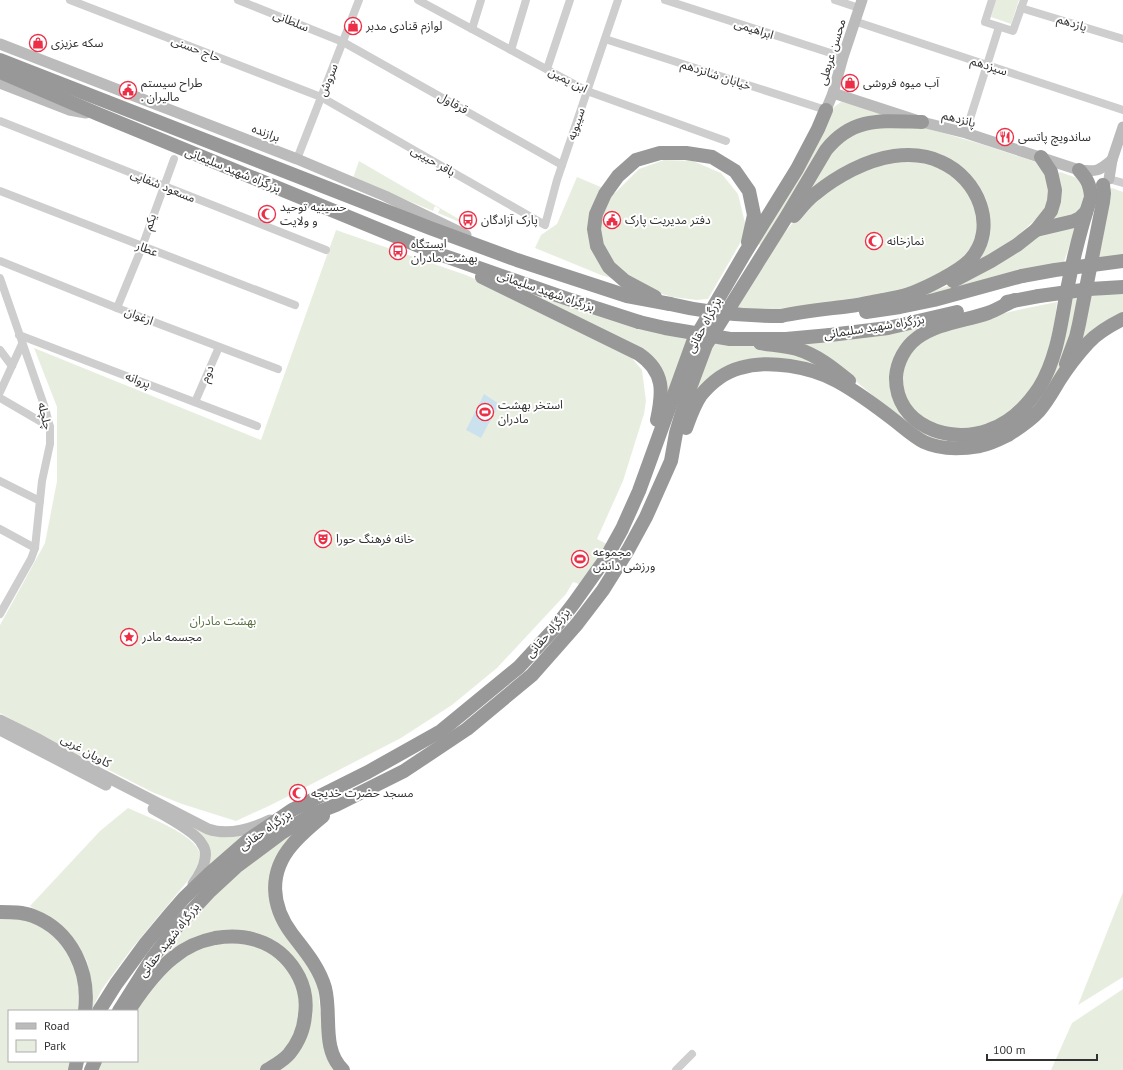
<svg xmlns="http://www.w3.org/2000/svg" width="1123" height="1070" font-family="'PT Sans','Noto Sans Arabic',sans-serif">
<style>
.green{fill:#e8eedf}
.water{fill:#cbe2ee}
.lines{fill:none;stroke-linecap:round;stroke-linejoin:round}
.street{stroke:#cecece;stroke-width:8}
.secondary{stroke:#bbb;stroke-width:11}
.highway{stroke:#989898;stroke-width:14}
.highway-bridge{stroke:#989898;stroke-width:14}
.labels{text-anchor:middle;stroke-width:4;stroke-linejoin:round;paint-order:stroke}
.street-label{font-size:12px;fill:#313131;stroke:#fff}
.poi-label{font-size:12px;fill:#313131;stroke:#fff;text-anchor:start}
.park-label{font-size:12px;fill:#566f3c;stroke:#fff}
</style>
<rect width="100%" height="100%" fill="#fff"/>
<g class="green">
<path d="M996 0H1019L1011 24 991 17Z"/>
<path d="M841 102 847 103 911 120 850 126 764 248 757 243 826 120 834 107Z"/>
<path d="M916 125 981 144 1042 164 1052 187 1048 203 1042 214 999 252 961 274 984 241 970 178 897 151 800 204 830 148 866 128Z"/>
<path d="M894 159 936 163 969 188 980 222 968 257 922 285 851 302 769 311 732 309 769 252 804 209 827 188Z"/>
<path d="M664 160 693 161 721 173 738 194 747 231 708 299 697 300 672 297 601 275 535 248 541 235 557 224 577 177 615 193 639 169Z"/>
<path d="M359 161 476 229 438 213 440 209 435 206 433 211 353 178Z"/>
<path d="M1060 172 1080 179 1082 181 1084 195 1077 218 1068 221 1050 219 1056 175Z"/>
<path d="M1112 188 1123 192V255L1094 258 1110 189Z"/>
<path d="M1072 226 1075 229 1064 262 941 294 917 297 964 280 1041 233Z"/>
<path d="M336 230 466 275 518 298 626 351 642 370 646 401 644 414 623 481 597 539 607 544 579 584 573 582 566 594 497 668 452 705 401 738 271 805 236 821 182 804 152 792 40 735 0 713V625L45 543 57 481V407L34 348 261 440Z"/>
<path d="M519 286 639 329 690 339 660 415 659 370Z"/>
<path d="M1109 294H1123V316L1088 340 1079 339 1086 297Z"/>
<path d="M1078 298C1075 315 1073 332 1067 348 1053 390 1024 434 977 441 954 444 938 443 918 432 906 425 893 413 883 404 859 384 833 359 803 349 789 344 773 343 758 341 799 341 839 341 878 335 913 329 946 320 980 312 963 317 941 321 925 329 912 336 901 349 896 363 892 375 892 390 898 402 919 448 985 445 1019 416 1052 387 1065 341 1071 299Z"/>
<path d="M1057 302 1055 320 1043 373 1014 413 962 433 915 416 899 384 910 348 950 326 1027 308Z"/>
<path d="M713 342 792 350 807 355 833 377 738 366 682 424Z"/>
<path d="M128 808C145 816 196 834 200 854 202 863 196 870 191 877L133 947 102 989 91 1011V986L87 961 69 936 57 924 30 906 100 831Z"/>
<path d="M169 815 199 829 255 828 196 883 208 851Z"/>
<path d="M319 817 272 879 318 987 320 1009 324 1027 337 1070H271L307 1026 288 955 224 933 138 986 201 907 251 863 290 835Z"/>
<path d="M1123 892V977L1078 1005Z"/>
<path d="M0 915 16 917 44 926 73 955 83 1011H9V1061H71L68 1070H0Z"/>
<path d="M240 940 280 957 301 990 302 1020 288 1050 262 1070H96L100 1061H137V1011H132L161 973 200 946Z"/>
<path d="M1123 989V1070H1051L1072 1023Z"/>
</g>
<path class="water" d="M484 394 499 404 481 438 466 430Z"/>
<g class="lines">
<g class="street">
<path d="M70 0 321 97 545 225 557 180 618 0"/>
<path d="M238 0 343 42 562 165"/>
<path d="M418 0 587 91 726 141"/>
<path d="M665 0 843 57"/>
<path d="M835 0 859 8"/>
<path d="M992 0 985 22 1013 31 1024 0"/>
<path d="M1021 8 1123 39"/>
<path d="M854 21 1123 110"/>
<path d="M472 29 481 0"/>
<path d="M605 39 826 110"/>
<path d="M511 50 526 0"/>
<path d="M547 69 570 0"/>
<path d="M0 121 326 250"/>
<path d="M968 125 999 27"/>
<path d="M297 159 359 0"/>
<path d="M1109 179 1123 183"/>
<path d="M0 191 295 305"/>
<path d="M0 261 117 308 278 369"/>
<path d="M0 278 45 408 50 427V444L42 481 35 548 31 559 0 614"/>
<path d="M117 308 142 247 174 159"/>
<path d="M19 335 257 426"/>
<path d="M0 350 12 366"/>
<path d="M0 392 22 344"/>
<path d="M0 398 50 427"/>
<path d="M195 402 219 347"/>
<path d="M0 481 40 501"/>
<path d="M0 529 35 548"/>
<path d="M676 1070 692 1054"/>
</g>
<g class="secondary">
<path d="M0 44 297 159 385 196 466 235"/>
<path d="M0 83 69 110 86 113"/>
<path d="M833 93 922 122 966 133 1079 170C1097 172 1099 171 1112 160"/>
<path d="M826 110 833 93 843 57 862 0"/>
<path d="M1109 179 1112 160 1123 127"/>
<path d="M0 720 40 740 103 775 208 829C228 836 251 829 270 820"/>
<path d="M0 730 106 785"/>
<path d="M153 809C164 815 197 833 202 844 205 848 206 854 205 859 204 868 198 877 193 884"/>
</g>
<g class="highway">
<path d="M0 60 430 228 517 260 627 296 670 304"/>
<path d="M0 72 98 114 436 253 565 298 639 322"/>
<path d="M1036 230 1074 221 1080 218 1086 212"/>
<path d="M482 277 639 354C665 372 663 392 657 420"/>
<path d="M953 281 991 261 1017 245 1036 230 1051 211 1054 201 1055 190 1051 172 1041 157"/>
<path d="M655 297 625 281 609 267 597 246 594 229 596 214 605 194 618 176 636 160 660 153H686L712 157 735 171 749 191 754 215 748 242"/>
<path d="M1015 300C1006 304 997 310 988 313 964 321 937 323 917 338 905 347 897 362 896 377 895 425 949 445 989 430 1010 423 1027 406 1039 388 1057 359 1061 324 1067 290 1073 259 1081 227 1091 197 1090 184 1087 179 1079 170"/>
<path d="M1007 302 1039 296"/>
<path d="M866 312 900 307 934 300 1022 276"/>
<path d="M781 316C804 311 827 309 850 306 861 305 872 302 883 300 892 298 903 297 912 293 928 287 958 272 970 260 999 228 978 178 941 162 927 155 910 154 894 156 866 160 837 176 815 194 807 200 801 208 794 216"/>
<path d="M830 335 888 328 957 312"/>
<path d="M760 343C772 345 785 346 797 349 817 355 833 368 849 381"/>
<path d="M1066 364 1076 337 1079 324 1103 202 1104 193 1103 185"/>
<path d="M686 428C690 417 694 405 701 395 711 383 725 372 740 368 769 359 811 367 837 381 857 392 876 406 894 420 903 427 914 437 924 442 941 450 962 449 980 446 990 444 1000 439 1008 435 1019 428 1030 421 1039 411 1047 402 1053 391 1059 381 1067 368 1078 354 1088 343 1098 332 1111 325 1123 319"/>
<path d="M323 816C312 825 301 834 292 845 268 873 271 906 292 934 305 951 319 967 325 988 332 1015 321 1049 343 1070"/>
<path d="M0 912C11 912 23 912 33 916 72 931 90 972 85 1011"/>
<path d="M131 1007C143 989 156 971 174 957 186 947 200 941 215 938 250 932 282 944 299 977 305 989 307 1001 305 1015 304 1029 298 1043 289 1054 283 1061 275 1065 267 1070"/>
<path d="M99 1011 116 984 146 943 171 913 184 898 209 874 248 840 292 810 368 772 441 731 519 667 554 629 574 603 606 558 622 529 639 491 693 342 745 253 797 169 818 129 826 110"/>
<path d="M119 1011 153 957 173 931 210 891 236 867 283 832 313 814 336 805 404 771 467 729 532 675 577 624 603 590 628 550 646 517 671 461 676 433 687 396 706 345 785 219 826 150C853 116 883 121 922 122"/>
<path d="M75 1070 77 1061"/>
<path d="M91 1070 95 1061"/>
</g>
<g class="highway-bridge">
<path d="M1022 276 1055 270 1123 261"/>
<path d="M1039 296 1090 289 1123 287"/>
<path d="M670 304C707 313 743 316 781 316"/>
<path d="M639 322 665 328 730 339H786L830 335"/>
</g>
</g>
<defs>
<g id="shop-ring" transform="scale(0.9)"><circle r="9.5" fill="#fff" stroke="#ec2f46" stroke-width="1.5"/><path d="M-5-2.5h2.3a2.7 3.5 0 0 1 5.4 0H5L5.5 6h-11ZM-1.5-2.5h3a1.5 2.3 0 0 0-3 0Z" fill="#ec2f46"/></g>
<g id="civic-ring" transform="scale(0.9)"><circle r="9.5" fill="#fff" stroke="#ec2f46" stroke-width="1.5"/><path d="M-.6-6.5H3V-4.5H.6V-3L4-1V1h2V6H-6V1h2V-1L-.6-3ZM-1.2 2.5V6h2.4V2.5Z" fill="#ec2f46"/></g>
<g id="restaurant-ring" transform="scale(0.9)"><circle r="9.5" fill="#fff" stroke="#ec2f46" stroke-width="1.5"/><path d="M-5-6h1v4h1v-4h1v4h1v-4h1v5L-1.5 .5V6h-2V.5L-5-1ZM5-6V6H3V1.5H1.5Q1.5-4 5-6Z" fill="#ec2f46"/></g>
<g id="mosque-ring" transform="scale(0.9)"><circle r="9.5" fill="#fff" stroke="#ec2f46" stroke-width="1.5"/><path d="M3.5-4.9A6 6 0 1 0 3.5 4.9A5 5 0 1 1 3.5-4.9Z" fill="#ec2f46"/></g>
<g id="bus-ring" transform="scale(0.9)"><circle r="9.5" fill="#fff" stroke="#ec2f46" stroke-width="1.5"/><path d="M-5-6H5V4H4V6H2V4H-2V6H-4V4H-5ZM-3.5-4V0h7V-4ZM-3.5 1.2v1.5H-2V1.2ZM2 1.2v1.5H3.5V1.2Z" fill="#ec2f46"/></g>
<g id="stadium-ring" transform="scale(0.9)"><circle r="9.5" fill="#fff" stroke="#ec2f46" stroke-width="1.5"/><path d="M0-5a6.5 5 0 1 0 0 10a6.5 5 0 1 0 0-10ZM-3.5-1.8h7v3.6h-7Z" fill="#ec2f46"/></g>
<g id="theatre-ring" transform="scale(0.9)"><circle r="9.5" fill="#fff" stroke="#ec2f46" stroke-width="1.5"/><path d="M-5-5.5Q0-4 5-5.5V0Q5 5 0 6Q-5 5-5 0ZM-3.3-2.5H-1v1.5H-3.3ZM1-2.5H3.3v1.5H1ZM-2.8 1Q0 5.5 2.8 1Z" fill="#ec2f46"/></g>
<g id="sight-ring" transform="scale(0.9)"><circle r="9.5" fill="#fff" stroke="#ec2f46" stroke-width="1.5"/><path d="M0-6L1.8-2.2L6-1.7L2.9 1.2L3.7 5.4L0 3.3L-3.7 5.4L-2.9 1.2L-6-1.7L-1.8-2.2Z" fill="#ec2f46"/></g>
</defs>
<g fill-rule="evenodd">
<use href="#shop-ring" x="353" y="26"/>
<use href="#shop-ring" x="38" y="43"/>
<use href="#shop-ring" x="850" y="83"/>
<use href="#civic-ring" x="128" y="90"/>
<use href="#restaurant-ring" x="1005" y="137"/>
<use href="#mosque-ring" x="267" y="214"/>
<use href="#bus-ring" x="468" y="220"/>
<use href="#civic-ring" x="612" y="220"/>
<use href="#mosque-ring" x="874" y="241"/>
<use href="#bus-ring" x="398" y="251"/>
<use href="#stadium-ring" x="485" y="412"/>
<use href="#theatre-ring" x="323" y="539"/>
<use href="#stadium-ring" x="580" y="559"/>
<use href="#sight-ring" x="129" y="637"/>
<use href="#mosque-ring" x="298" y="793"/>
</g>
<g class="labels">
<g class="street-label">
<text transform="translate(291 21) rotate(22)" y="4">سلطانی</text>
<text transform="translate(1072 23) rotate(17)" y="4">یازدهم</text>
<text transform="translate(754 29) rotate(18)" y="4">ابراهیمی</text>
<text transform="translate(196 49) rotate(21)" y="4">حاج حسنی</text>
<text transform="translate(832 52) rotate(-73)" y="4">محسن عربعلی</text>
<text transform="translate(989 66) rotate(18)" y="4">سیزدهم</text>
<text transform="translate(716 75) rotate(18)" y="4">خیابان شانزدهم</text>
<text transform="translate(328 80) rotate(-68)" y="4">سروش</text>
<text transform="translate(568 80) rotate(27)" y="4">ابن یمین</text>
<text transform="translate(453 103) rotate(29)" y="4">قرقاول</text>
<text transform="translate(959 119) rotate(15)" y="4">پانزدهم</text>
<text transform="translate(576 124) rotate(-71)" y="4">سیبویه</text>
<text transform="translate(266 133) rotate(21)" y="4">برازنده</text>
<text transform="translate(433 161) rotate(30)" y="4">باقر حبیبی</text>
<text transform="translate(233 170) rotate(22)" y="4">بزرگراه شهید سلیمانی</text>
<text transform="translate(163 186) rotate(22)" y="4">مسعود شفاپی</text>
<text transform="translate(150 222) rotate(-70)" y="4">یکم</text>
<text transform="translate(147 249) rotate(21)" y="4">عطار</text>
<text transform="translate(546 291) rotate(19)" y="4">بزرگراه شهید سلیمانی</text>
<text transform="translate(139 316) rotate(21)" y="4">ارغوان</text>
<text transform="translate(704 325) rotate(-62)" y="4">بزرگراه حقانی</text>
<text transform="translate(874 327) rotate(-9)" y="4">بزرگراه شهید سلیمانی</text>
<text transform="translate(207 374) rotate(-67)" y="4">دوم</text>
<text transform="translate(138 380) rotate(21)" y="4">پروانه</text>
<text transform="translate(45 416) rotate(77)" y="4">چلچله</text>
<text transform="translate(548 633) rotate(-49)" y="4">بزرگراه حقانی</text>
<text transform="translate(86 751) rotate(29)" y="4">کاویان غربی</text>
<text transform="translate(265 830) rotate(-35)" y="4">بزرگراه حقانی</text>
<text transform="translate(169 940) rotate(-52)" y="4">بزرگراه شهید حقانی</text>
</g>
<g class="poi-label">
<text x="366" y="30">لوازم قنادى مدبر</text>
<text x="51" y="47">سکه عزیزی</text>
<text x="141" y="87">طراح سیستم<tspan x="141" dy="14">. مالیران</tspan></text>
<text x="863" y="87">آب میوه فروشی</text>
<text x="1018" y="141">ساندویچ پاتسی</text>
<text x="280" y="211">حسینیه توحید<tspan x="280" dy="14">و ولایت</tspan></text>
<text x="481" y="224">پارک آزادگان</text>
<text x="625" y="224">دفتر مدیریت پارک</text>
<text x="887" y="245">نمازخانه</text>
<text x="411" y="248">ایستگاه<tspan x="411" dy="14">بهشت مادران</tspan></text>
<text x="498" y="409">استخر بهشت<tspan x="498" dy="14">مادران</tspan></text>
<text x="336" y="543">خانه فرهنگ حورا</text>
<text x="593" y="556">مجموعه<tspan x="593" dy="14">ورزشی دانش</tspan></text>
<text x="142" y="641">مجسمه مادر</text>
<text x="311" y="797">مسجد حضرت خدیجه</text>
</g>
<g class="park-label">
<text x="223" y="625">بهشت مادران</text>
</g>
</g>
<rect x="8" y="1010" width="130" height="52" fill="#ffffff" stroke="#adadad"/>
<rect x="16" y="1023" width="20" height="6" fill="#bbbbbb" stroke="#adadad"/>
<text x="44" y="1030" font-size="12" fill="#313131">Road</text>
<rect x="16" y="1040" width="20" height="12" fill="#e8eedf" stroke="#adadad"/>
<text x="44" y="1050" font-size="12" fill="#313131">Park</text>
<path d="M987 1054v6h110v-6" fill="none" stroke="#313131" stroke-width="2"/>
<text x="993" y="1054" font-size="12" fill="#313131" stroke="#ffffff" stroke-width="3" paint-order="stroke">100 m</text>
</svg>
